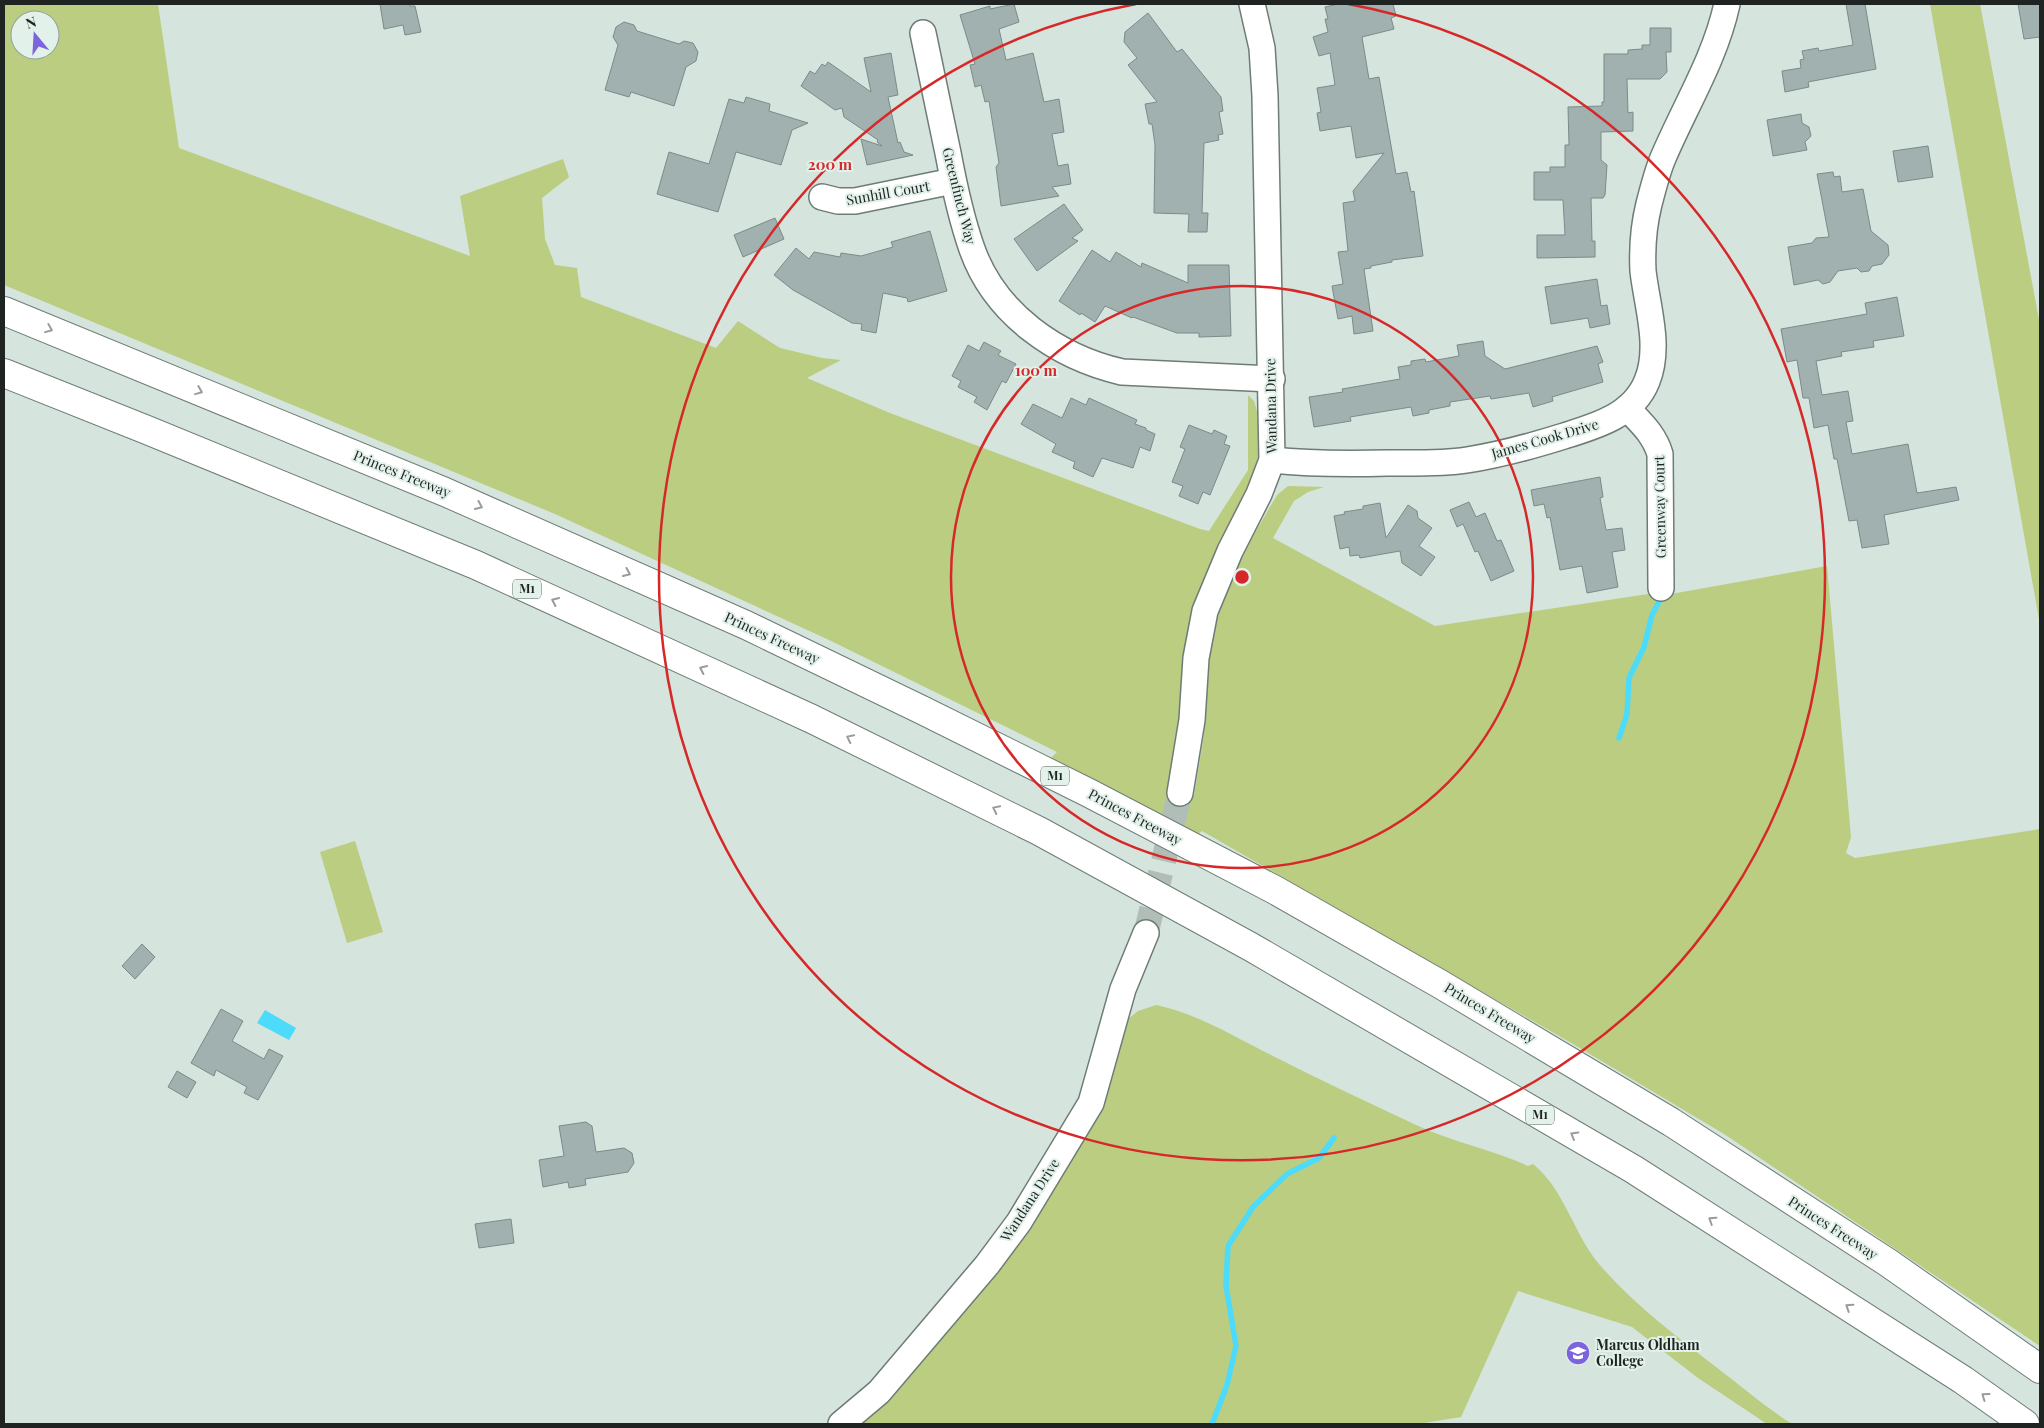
<svg xmlns="http://www.w3.org/2000/svg" width="2044" height="1428" font-family="'Playfair Display',serif">
<style>
.green{fill:#bbcd80;fill-rule:evenodd}
.water{fill:#4cdbfb}
.lines{fill:none;stroke-linecap:round;stroke-linejoin:round}
.stream{stroke:#4cdbfb;stroke-width:5.5}
.building{fill:#a1b1b0;stroke:#7b8b8a}
.minor-tunnel{stroke:#b1beb8;stroke-width:25;stroke-dasharray:25 12;stroke-linecap:butt}
.minor-casing{stroke:#6e7c76;stroke-width:28}
.highway-casing{stroke:#6e7c76;stroke-width:30}
.minor{stroke:#fff;stroke-width:25}
.highway{stroke:#fff;stroke-width:28}
.oneway{stroke:#9a9c9c}
.ring{fill:none;stroke:#d62828;stroke-width:2.5}
.labels{text-anchor:middle;stroke-width:4;stroke-linejoin:round;paint-order:stroke}
.shield{fill:#e2f1ea;stroke:#5a625e;stroke-width:1}
.shield-label{font-size:12px;font-weight:bold;fill:#1f2422}
.street-label{font-size:14px;fill:#1f2422;stroke:#e2f1ea}
.poi-label{font-size:14px;font-weight:bold;fill:#1f2422;stroke:#e2f1ea;text-anchor:start}
.centre{fill:#d62828;stroke:#e2f1ea;stroke-width:2.5}
.ring-label{font-size:15px;text-anchor:middle;font-weight:bold;fill:#d62828;stroke:#e2f1ea;stroke-width:4;stroke-linejoin:round;paint-order:stroke}
</style>
<rect width="100%" height="100%" fill="#d5e4dd"/>
<g class="green">
<path d="M4 4H158L179 148 470 256 460 196 563 159 569 177 542 198 545 239 555 265 577 268 581 297 716 348 738 321 780 348 822 358 841 360 807 378 890 413 1200 529 1209 531 1248 470V395L1254 401 1260 421 1258 471 1233 516 1209 569 1195 608 1182 726 1170 790 1194 796 1204 735 1206 685 1210 646 1228 579 1277 495 1288 486 1324 487 1308 492 1294 501 1273 538 1435 626 1648 594H1671L1827 566 1851 837 1846 853 1855 858 2040 829V1346L1724 1134 1573 1044 1202 831 1197 835 1051 758 1057 752 829 640 555 514 4 285ZM20 20H50V50H20Z"/>
<path d="M1930 4H1980L2040 325V625Z"/>
<path d="M355 841 383 932 347 943 320 852Z"/>
<path d="M1156 1005C1199 1014 1238 1039 1277 1058 1322 1081 1368 1102 1414 1124 1451 1142 1491 1149 1528 1166L1533 1164C1565 1190 1573 1233 1599 1264 1633 1304 1675 1335 1716 1367 1741 1386 1765 1407 1792 1424H1767L1698 1378 1632 1327 1518 1291 1461 1417 1418 1424H847L966 1299 1110 1061 1128 1019 1138 1011Z"/>
</g>
<path class="water" d="M265 1010 296 1028 289 1040 257 1023Z"/>
<g class="lines">
<g class="stream">
<path d="M1619 738 1627 714 1629 678 1644 647 1652 615 1661 598"/>
<path d="M1212 1424 1227 1385 1236 1346 1226 1286 1228 1246 1253 1207 1287 1174 1319 1158 1334 1138"/>
</g>
</g>
<g class="building">
<path d="M380 4H409L410 6H415L421 32 405 35 403 25 384 29Z"/>
<path d="M1014 4 1019 22 999 29 1006 60 1033 53 1044 102 1059 99 1064 132 1052 134 1058 166 1068 164 1071 184 1052 187 1059 196 1001 206 996 167 999 163 989 101 985 102 981 85 975 87 970 65 975 64 960 15 990 6V9Z"/>
<path d="M1338 4H1393L1396 16 1391 18 1394 29 1362 37 1369 79 1379 77 1396 174 1407 172 1411 192 1414 191 1423 256 1392 260V262L1371 266V268L1364 269 1373 331 1354 334 1352 316 1338 319 1332 286 1343 284 1338 252 1348 251 1343 203 1355 201 1353 191 1384 153 1356 158 1351 126 1320 131 1317 113 1321 112 1317 88 1335 85 1330 53 1319 56 1313 37 1328 32 1325 19H1328L1325 7Z"/>
<path d="M1846 4H1865L1876 69 1808 82 1809 87 1785 92 1782 71 1801 68 1800 60 1804 59 1802 51 1818 48 1819 51 1853 45Z"/>
<path d="M2018 4H2040V37L2024 39Z"/>
<path d="M1148 13 1177 52 1182 49 1221 97 1223 111 1219 112 1223 134 1218 135 1219 140 1204 143 1202 213H1208L1207 232H1188L1189 214 1154 213 1155 145 1152 124H1149L1145 104 1157 102 1128 65 1137 58 1124 42 1125 32Z"/>
<path d="M624 22 634 25 637 31 679 44 684 41 693 43 698 52 696 61 686 67 674 106 631 92 629 97 605 90 618 45 613 37 616 27Z"/>
<path d="M1650 28H1671V52H1666L1667 72 1660 79H1627L1628 113 1633 112V131L1601 132V160L1607 165 1605 195 1603 198H1591L1592 241H1595V257L1537 258V235H1565L1563 200H1534V172H1550V167H1565V145H1569L1568 107 1602 106V102H1604V54H1628V50L1642 49V45H1650Z"/>
<path d="M891 53 898 95 888 97 898 143 900 142 904 152 913 155 867 165 861 139 882 146 877 142 878 140 844 117 842 108 835 110 801 86 810 71 815 74 822 64 825 66 828 62 871 92 864 58Z"/>
<path d="M746 97 770 104 769 111 808 123 792 130 781 165 736 152 718 212 657 194 669 152 709 164 729 99 744 103Z"/>
<path d="M1801 114 1802 123 1809 127 1811 136 1805 142 1807 150 1773 156 1767 120Z"/>
<path d="M1928 146 1933 177 1898 182 1893 151Z"/>
<path d="M1833 172 1834 177 1840 176 1842 192 1863 189 1871 231 1888 245 1889 255 1882 264 1872 266 1869 271 1861 272 1857 268 1838 271 1830 282 1823 284 1818 280 1794 285 1788 247 1812 243 1816 238 1829 237 1817 174Z"/>
<path d="M1064 204 1083 230 1072 238 1078 241 1037 271 1014 239Z"/>
<path d="M775 218 784 239 743 257 734 235Z"/>
<path d="M930 231 947 291 908 302 907 298 883 293 876 333 861 330 862 324 852 323 793 290 774 275 796 248 809 259 814 252 840 257 841 253 861 256 893 247 891 242Z"/>
<path d="M1092 250 1110 262 1116 252 1141 267 1142 263 1188 283V265H1229L1231 336 1199 337V333H1177L1133 317 1132 318 1105 306 1095 322 1081 313 1080 315 1059 301Z"/>
<path d="M1597 279 1601 306 1607 305 1610 324 1590 328 1588 318 1551 324 1545 287Z"/>
<path d="M1897 297 1904 336 1873 341 1874 347 1841 352 1842 356 1816 361 1822 395 1848 391 1853 421 1846 422 1852 454 1908 444 1917 493 1956 487 1959 500 1884 515 1889 544 1862 548 1857 520 1849 521 1837 459H1834L1828 425 1814 428 1809 398H1803L1797 360 1787 362 1781 329 1867 314 1865 303Z"/>
<path d="M1483 341 1485 356 1505 369 1597 346 1603 362 1598 364 1603 382 1552 397 1553 401 1533 407 1529 393 1491 399 1490 396 1450 402V406L1429 410V413L1413 416 1411 407 1350 417 1351 421 1314 427 1309 397 1343 392 1342 389 1400 379 1398 367 1411 365V361L1425 359 1426 362 1459 356 1457 345Z"/>
<path d="M984 342 1001 351 998 355 1016 364 1006 383 1002 381 987 410 974 402 977 397 958 387 961 381 952 376 968 345 979 351Z"/>
<path d="M1071 398 1086 405 1089 398 1137 420 1135 424 1146 428V430L1155 434 1150 451 1140 447 1133 468 1102 458 1093 477 1073 468 1075 462 1052 452 1056 444 1021 424 1033 404 1062 418Z"/>
<path d="M1189 425 1212 434 1214 430 1227 436 1224 444 1230 446 1210 495 1203 492 1198 504 1179 496 1183 486 1172 482 1185 449 1180 447Z"/>
<path d="M1600 477 1603 497 1600 498 1606 530 1622 528 1625 550 1612 552 1618 587 1587 593 1582 566 1560 570 1550 517 1547 518 1544 504 1534 506 1531 490Z"/>
<path d="M1469 502 1476 517 1485 513 1497 541 1501 540 1514 571 1491 581 1478 551 1475 552 1463 524 1457 527 1450 510Z"/>
<path d="M1380 503 1386 538 1408 505 1417 511 1418 518 1432 528 1419 546 1435 557 1421 576 1402 563 1400 551 1360 558 1359 555 1350 556 1349 547 1340 549 1334 516 1345 514 1344 512 1363 509V506Z"/>
<path d="M142 944 155 957 135 979 122 966Z"/>
<path d="M221 1009 243 1021 232 1041 264 1059 269 1049 283 1056 258 1100 244 1093 247 1087 216 1070 214 1076 191 1063Z"/>
<path d="M177 1071 196 1082 187 1098 168 1087Z"/>
<path d="M586 1122 592 1126 596 1152 624 1148 632 1153 634 1163 628 1172 585 1179 586 1185 569 1188 568 1182 543 1187 539 1160 564 1156 559 1126Z"/>
<path d="M511 1219 514 1243 479 1248 475 1224Z"/>
</g>
<g class="lines">
<path class="minor-tunnel" d="M1146 933 1180 793"/>
<g class="minor-casing">
<g id="minor">
<path d="M923 33C931 73 940 113 948 153 954 185 961 218 972 249 995 314 1057 357 1122 372L1272 379"/>
<path d="M822 197 838 201H855L953 181"/>
<path d="M1627 408C1641 423 1654 434 1660 454L1661 588"/>
<path d="M1272 460C1310 464 1349 464 1387 463 1414 463 1441 464 1467 460 1500 455 1532 446 1564 436 1596 426 1633 416 1647 381 1661 347 1647 306 1643 271 1642 250 1644 224 1649 204 1653 189 1657 172 1663 158 1685 106 1715 59 1727 4"/>
<path d="M1180 793 1192 720 1196 658 1205 611 1230 551 1259 494 1272 460 1265 96 1262 48 1252 4"/>
<path d="M841 1424 879 1392 987 1265 1019 1222 1091 1103 1123 989 1146 933"/>
</g>
</g>
<g class="highway-casing">
<g id="highway">
<path d="M4 311 445 492 746 625 922 710 1089 793 1275 890 1440 984 1671 1122 1887 1262 2040 1369"/>
<path d="M4 373 147 430 476 565 812 719 1039 831 1251 947 1633 1169 1963 1380 2025 1424"/>
</g>
</g>
<use href="#minor" class="minor"/>
<use href="#highway" class="highway"/>
</g>
<defs><path id="oneway-chevron" d="M-2-3.5L2.5 0L-2 3.5" fill="none" stroke-width="1.6" stroke-linecap="round" stroke-linejoin="round" transform="scale(1.25)"/></defs>
<g class="oneway">
<use href="#oneway-chevron" transform="translate(49 329) rotate(22)"/>
<use href="#oneway-chevron" transform="translate(199 391) rotate(22)"/>
<use href="#oneway-chevron" transform="translate(479 506) rotate(24)"/>
<use href="#oneway-chevron" transform="translate(627 573) rotate(24)"/>
<use href="#oneway-chevron" transform="translate(555 601) rotate(-155)"/>
<use href="#oneway-chevron" transform="translate(703 669) rotate(-155)"/>
<use href="#oneway-chevron" transform="translate(850 738) rotate(-154)"/>
<use href="#oneway-chevron" transform="translate(996 809) rotate(-154)"/>
<use href="#oneway-chevron" transform="translate(1574 1135) rotate(-150)"/>
<use href="#oneway-chevron" transform="translate(1712 1220) rotate(-147)"/>
<use href="#oneway-chevron" transform="translate(1849 1307) rotate(-147)"/>
<use href="#oneway-chevron" transform="translate(1985 1396) rotate(-144)"/>
</g>
<g class="ring">
<circle cx="1242" cy="577" r="291"/>
<path d="M1348 4A583 583 0 1 1 1136 4"/>
</g>
<defs>
<g id="university-disc" transform="scale(1.25)"><circle r="9.5" fill="#7c64df" stroke="#e2f1ea"/><path d="M0-5L7-2L0 1L-7-2ZM-4 1L0 2.5L4 1V4Q0 6-4 4Z" fill="#fff"/></g>
</defs>
<g fill-rule="evenodd">
<use href="#university-disc" x="1578" y="1353"/>
</g>
<g class="labels">
<g class="shield">
<rect x="513" y="579.5" width="28" height="19" rx="4"/>
<rect x="1041" y="766.5" width="28" height="19" rx="4"/>
<rect x="1526" y="1105.5" width="28" height="19" rx="4"/>
</g>
<g class="shield-label">
<text x="527" y="593">M1</text>
<text x="1055" y="780">M1</text>
<text x="1540" y="1119">M1</text>
</g>
<g class="street-label">
<text transform="translate(888 193) rotate(-10)" y="5">Sunhill Court</text>
<text transform="translate(959 196) rotate(76)" y="5">Greenfinch Way</text>
<text transform="translate(1271 406) rotate(-91)" y="5">Wandana Drive</text>
<text transform="translate(1545 439) rotate(-16)" y="5">James Cook Drive</text>
<text transform="translate(402 474) rotate(22)" y="5">Princes Freeway</text>
<text transform="translate(1660 507) rotate(-91)" y="5">Greenway Court</text>
<text transform="translate(772 638) rotate(25)" y="5">Princes Freeway</text>
<text transform="translate(1135 817) rotate(28)" y="5">Princes Freeway</text>
<text transform="translate(1490 1013) rotate(31)" y="5">Princes Freeway</text>
<text transform="translate(1030 1200) rotate(-57)" y="5">Wandana Drive</text>
<text transform="translate(1833 1228) rotate(33)" y="5">Princes Freeway</text>
</g>
<g class="poi-label">
<text x="1596" y="1350">Marcus Oldham<tspan x="1596" dy="16">College</tspan></text>
</g>
</g>
<circle cx="1242" cy="577" r="8" class="centre"/>
<g class="ring-label">
<text x="830" y="170">200 m</text>
<text x="1036" y="376">100 m</text>
</g>
<rect width="2044" height="1428" fill="none" stroke="#1f2422" stroke-width="10"/>
<g transform="translate(35 35) rotate(342)"><circle r="24" fill="#e2f1ea" stroke="#949f9a"/>
<path d="M0-4L9 19L0 12L-9 19Z" fill="#7c64df"/>
<text y="-8" font-size="14" font-weight="bold" text-anchor="middle" fill="#1f2422">N</text>
</g>
</svg>
